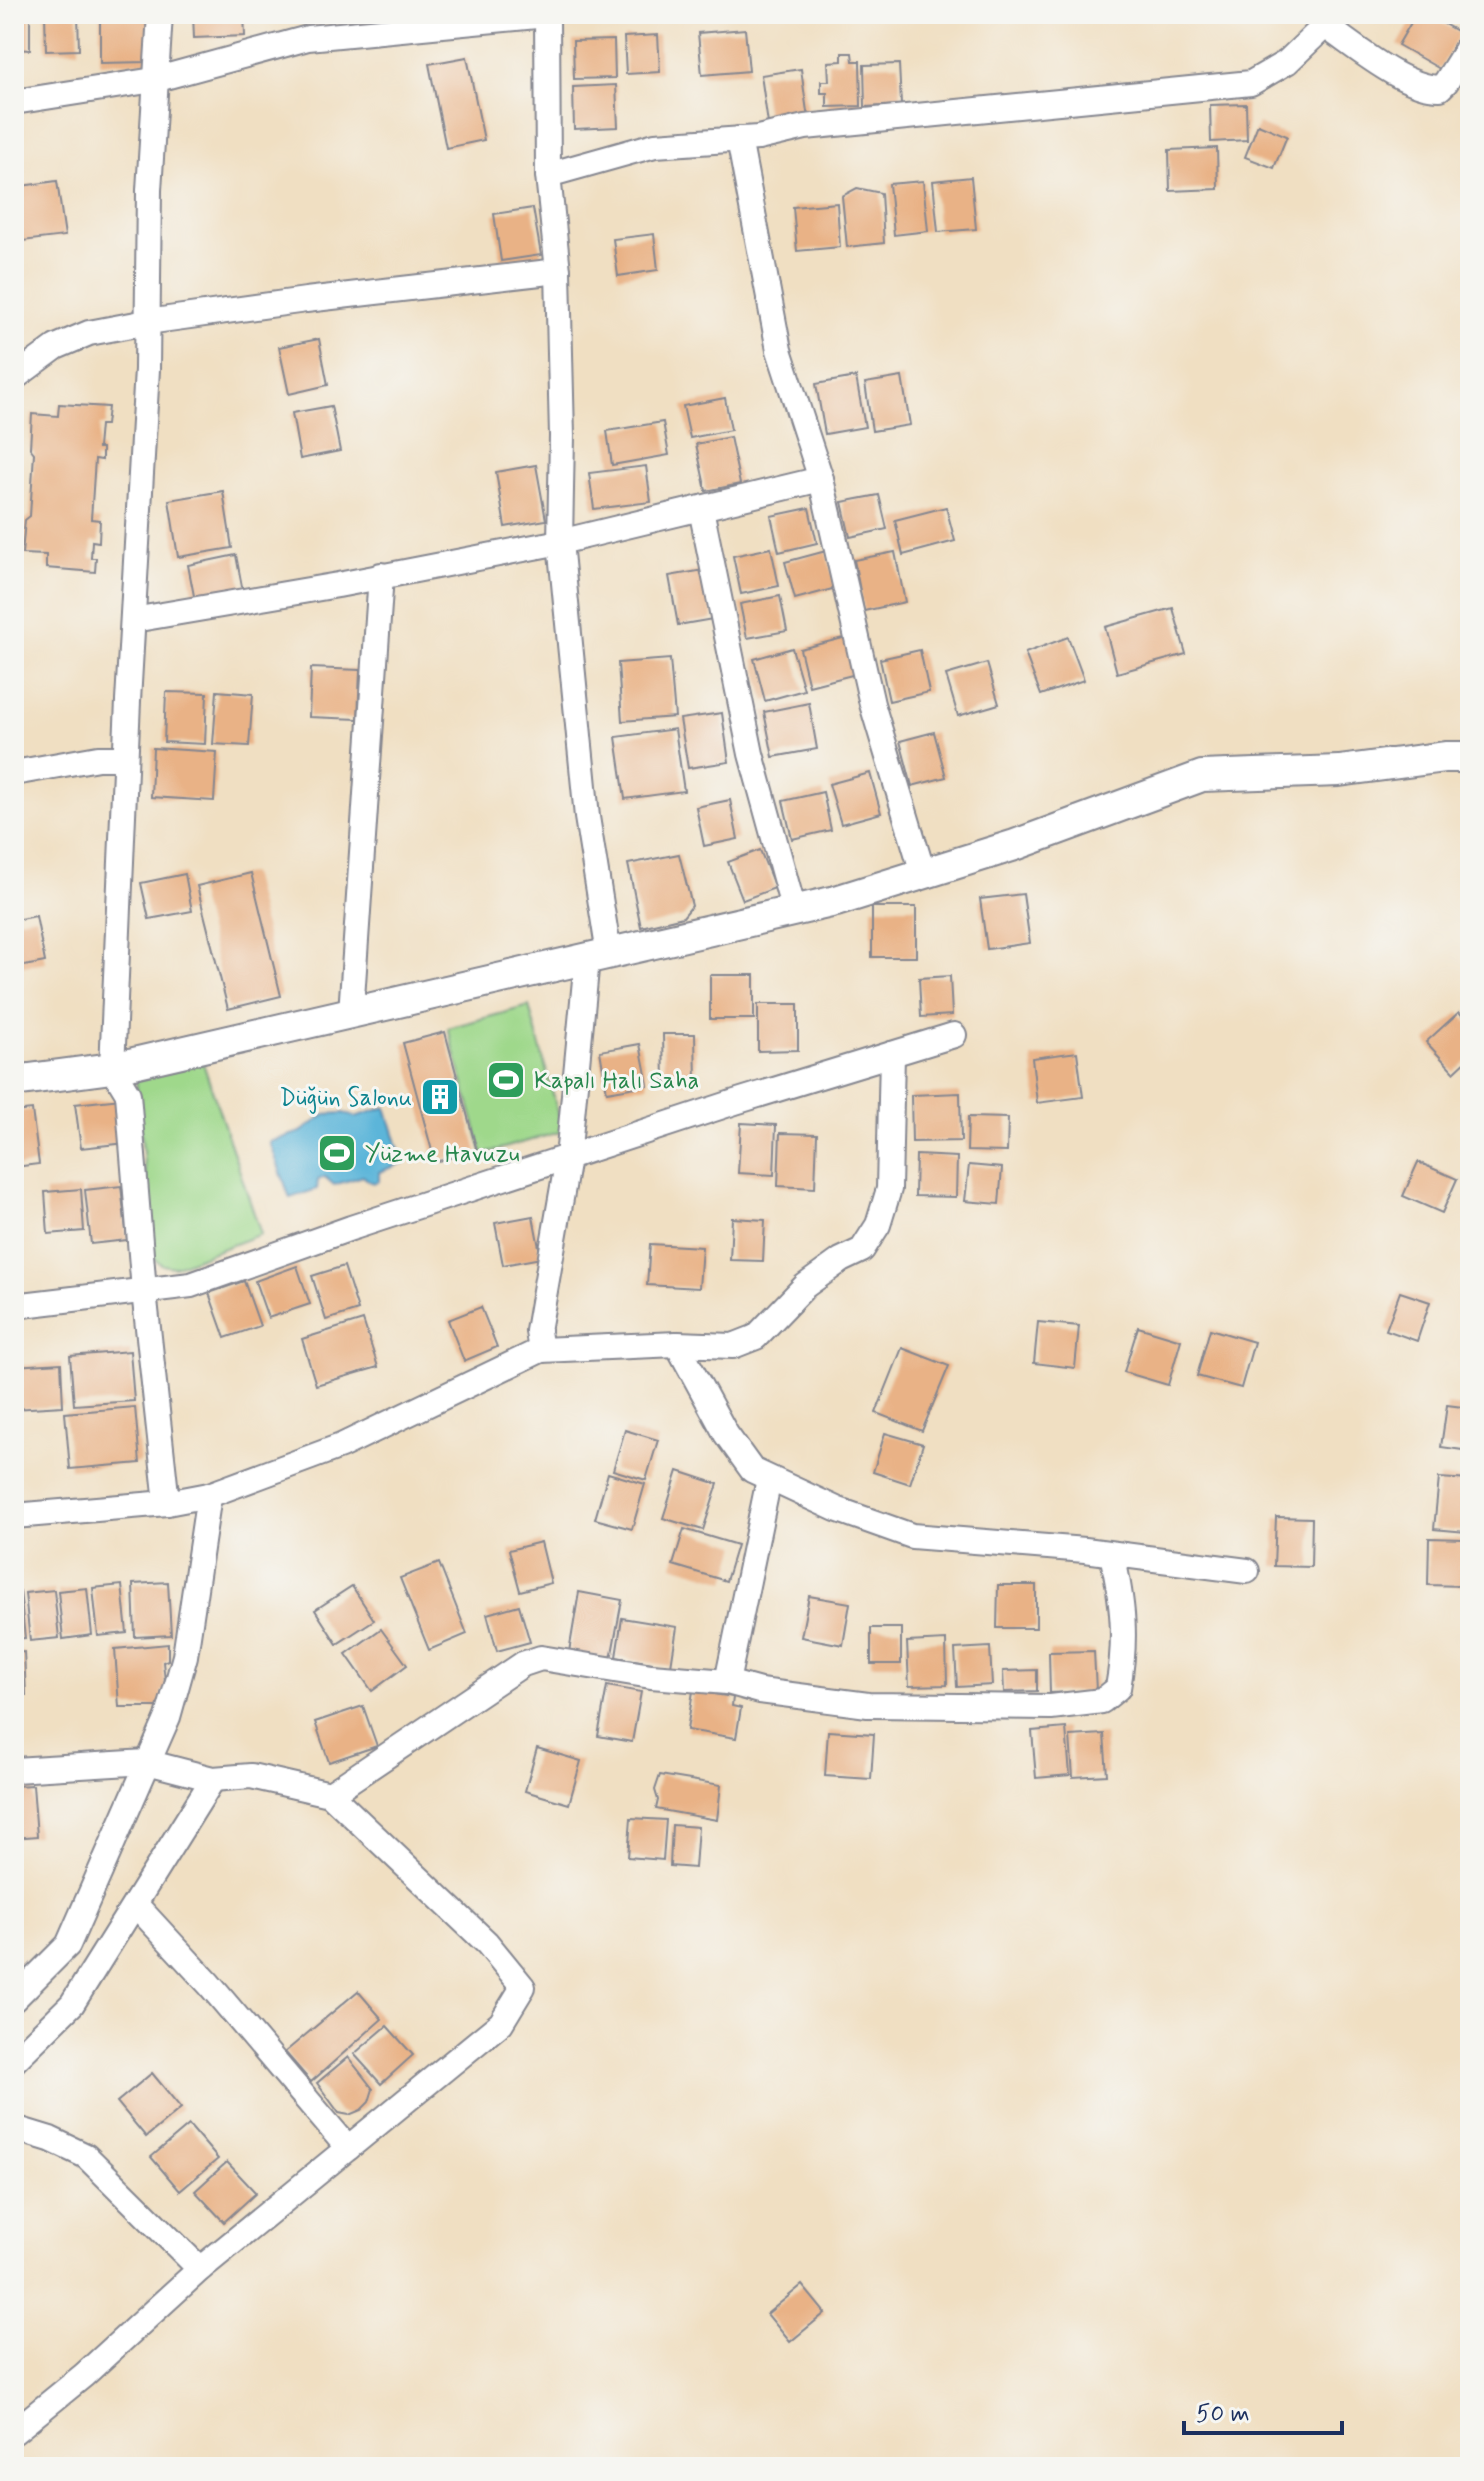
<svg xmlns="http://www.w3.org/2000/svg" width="1484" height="2481" font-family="Mynerve,sans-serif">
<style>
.green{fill:#9fd88b;stroke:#5d8474;stroke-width:2}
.water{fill:#5bb5d9;stroke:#3b729c;stroke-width:2}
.building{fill:#e9b286}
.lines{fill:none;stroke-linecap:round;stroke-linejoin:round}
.minor-casing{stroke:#868790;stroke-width:28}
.tertiary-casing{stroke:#868790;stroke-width:34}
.minor{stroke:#fff;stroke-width:24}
.tertiary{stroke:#fff;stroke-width:30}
.labels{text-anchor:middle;stroke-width:6;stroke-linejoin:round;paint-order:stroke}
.leisure-label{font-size:24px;fill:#27864d;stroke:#f6f6f2;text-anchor:start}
.culture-label{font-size:24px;fill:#0d838f;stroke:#f6f6f2;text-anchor:end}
</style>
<rect width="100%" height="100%" fill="#f6f6f2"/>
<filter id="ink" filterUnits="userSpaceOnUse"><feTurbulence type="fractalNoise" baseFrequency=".0125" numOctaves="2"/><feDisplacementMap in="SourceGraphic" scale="16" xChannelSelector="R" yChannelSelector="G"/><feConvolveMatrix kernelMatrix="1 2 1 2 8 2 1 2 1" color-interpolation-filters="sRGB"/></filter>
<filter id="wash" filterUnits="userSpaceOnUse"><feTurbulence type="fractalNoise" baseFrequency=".006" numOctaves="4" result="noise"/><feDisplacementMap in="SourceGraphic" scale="32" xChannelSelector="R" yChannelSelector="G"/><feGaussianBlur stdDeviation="1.8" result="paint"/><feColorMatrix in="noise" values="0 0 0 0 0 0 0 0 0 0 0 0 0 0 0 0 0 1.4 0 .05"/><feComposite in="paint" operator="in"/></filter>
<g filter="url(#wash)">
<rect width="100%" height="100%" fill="#f0dfc2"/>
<g class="green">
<path d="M529 1006 563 1131 483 1154 448 1028Z"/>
<path d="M203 1063 261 1234 174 1267 163 1265 153 1258 136 1079Z"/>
</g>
<path class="water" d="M386 1107 403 1163 379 1172V1181C371 1185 369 1181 363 1176L334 1185 325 1177 318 1180 317 1189 290 1198 270 1142 301 1132 326 1114 344 1113 355 1117Z"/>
<g id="blocks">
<g class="building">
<path d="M14 14H30V50L14 49Z"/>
<path d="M45 14H78L79 50 46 51Z"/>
<path d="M100 14H149V62L100 63Z"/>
<path d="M193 14H244L245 36 194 38Z"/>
<path d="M1416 14H1426L1460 33 1440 69 1398 45Z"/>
<path d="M745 29 749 71 702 75 698 33Z"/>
<path d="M658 35 660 72 626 74 624 37Z"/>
<path d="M614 40 615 78 574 79 573 41Z"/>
<path d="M842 53H852L853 61H860L861 106 827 107V93H821V81H829L828 62 842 61Z"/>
<path d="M467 57 484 140 446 148 429 64Z"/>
<path d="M899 64 901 105 865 107 864 65Z"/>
<path d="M801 69 808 119 768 124 761 75Z"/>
<path d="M616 85 618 127 574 129 573 87Z"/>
<path d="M1246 104 1247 140 1211 142 1210 105Z"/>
<path d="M1258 124 1287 136 1274 168 1245 157Z"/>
<path d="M1217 148 1218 189 1170 191 1169 150Z"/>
<path d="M971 177 976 229 938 232 933 181Z"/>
<path d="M57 181 65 236 14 242V187Z"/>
<path d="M923 181 928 231 894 235 889 184Z"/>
<path d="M857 188 881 193 884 243 847 247 842 196Z"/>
<path d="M837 203 840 247 797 251 793 207Z"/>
<path d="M533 208 541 255 501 261 494 214Z"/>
<path d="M654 234 658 270 618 276 613 239Z"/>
<path d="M319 339 328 385 289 394 279 347Z"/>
<path d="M856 377 865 427 825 434 816 384Z"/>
<path d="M902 377 910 425 872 431 865 383Z"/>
<path d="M725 398 731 430 690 438 683 406Z"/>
<path d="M59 404 108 407 106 425H100L98 448H102V460L95 459 91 519 100 520 99 542 92 541 91 558H96L95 572 46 568V555L22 554 25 520 30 516 34 453 30 448 32 414 58 416Z"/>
<path d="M331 406 340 451 300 459 292 413Z"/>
<path d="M663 422 669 455 612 465 607 431Z"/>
<path d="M730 437 740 484 706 491 696 444Z"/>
<path d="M536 465 546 520 505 527 496 472Z"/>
<path d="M646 466 651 502 594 509 589 473Z"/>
<path d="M223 491 232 548 178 557 169 500Z"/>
<path d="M879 495 887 529 850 537 842 502Z"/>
<path d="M946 507 955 541 903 555 895 520Z"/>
<path d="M809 508 817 543 779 552 771 516Z"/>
<path d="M771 548 779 586 741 594 733 556Z"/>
<path d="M826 551 836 588 795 599 785 562Z"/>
<path d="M895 552 905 602 864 611 854 560Z"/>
<path d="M236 555 243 592 195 601 188 565Z"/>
<path d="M704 570 713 619 678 625 669 576Z"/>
<path d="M780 596 787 631 747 638 740 604Z"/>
<path d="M1173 608 1186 654 1117 673 1105 627Z"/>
<path d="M847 637 856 674 809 686 800 649Z"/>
<path d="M1068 637 1084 680 1041 695 1025 653Z"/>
<path d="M792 648 804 690 765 701 754 659Z"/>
<path d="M920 650 929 692 889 701 880 659Z"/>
<path d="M670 659 675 717 622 721 618 663Z"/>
<path d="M987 663 999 704 958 716 946 675Z"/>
<path d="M311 668 360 670 358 719 309 717Z"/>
<path d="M217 691 253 694 249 746 213 744Z"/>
<path d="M166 692 207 693 205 744 164 742Z"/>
<path d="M809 703 817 749 773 757 764 712Z"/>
<path d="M722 713 729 762 688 768 680 719Z"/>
<path d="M675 729 684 791 625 799 616 737Z"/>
<path d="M934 732 946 777 912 786 900 741Z"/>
<path d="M153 748 217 752 214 801 151 797Z"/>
<path d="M870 773 881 813 841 824 829 784Z"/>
<path d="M823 792 831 830 792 839 783 801Z"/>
<path d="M730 800 738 839 704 846 696 807Z"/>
<path d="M760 850 775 888 743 900 728 862Z"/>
<path d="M679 854 692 906 683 917 641 927 628 864Z"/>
<path d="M251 873 281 996 228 1009 197 886Z"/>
<path d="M185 874 192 911 149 919 141 883Z"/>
<path d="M1023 894 1030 943 987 949 980 899Z"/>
<rect x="872" y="907" width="44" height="50"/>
<path d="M36 916 45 962 14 968V920Z"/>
<rect x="710" y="975" width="44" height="44"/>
<path d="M950 976 952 1015 921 1017 919 978Z"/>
<path d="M758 1004H798V1050L758 1051Z"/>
<path d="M1459 1012 1470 1024V1057L1454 1072 1426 1042Z"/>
<path d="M445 1032 477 1151 435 1162 403 1043Z"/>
<path d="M663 1034H695L696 1082H664Z"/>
<path d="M640 1044 648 1085 607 1092 600 1051Z"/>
<path d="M1077 1052 1083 1097 1037 1103 1032 1058Z"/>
<path d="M960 1093 961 1141 912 1142 911 1095Z"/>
<path d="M121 1099 126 1143 81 1148 75 1104Z"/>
<path d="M32 1110 39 1164 14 1167V1112Z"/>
<path d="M968 1117 1008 1118 1007 1152 967 1151Z"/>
<path d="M741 1123 776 1125 774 1175 738 1173Z"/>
<path d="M780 1133 817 1134 815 1188 778 1186Z"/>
<path d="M916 1155 957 1157 956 1197 915 1196Z"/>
<path d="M1418 1162 1457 1179 1442 1213 1403 1196Z"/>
<path d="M969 1165 1002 1168 999 1204 965 1201Z"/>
<path d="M121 1186 127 1240 91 1244 85 1190Z"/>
<path d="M81 1189 84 1231 48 1234 45 1192Z"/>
<path d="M533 1216 541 1258 503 1265 495 1223Z"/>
<path d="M732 1218 765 1220 763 1261 730 1260Z"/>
<path d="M650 1244 702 1247 699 1288 647 1285Z"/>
<path d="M297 1266 310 1304 268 1318 255 1281Z"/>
<path d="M344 1266 358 1310 326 1320 312 1276Z"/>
<path d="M244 1281 260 1326 225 1338 209 1293Z"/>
<path d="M1400 1292 1430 1302 1417 1341 1386 1330Z"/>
<path d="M481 1307 497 1347 464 1361 448 1320Z"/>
<path d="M363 1320 378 1367 316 1385 302 1339Z"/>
<path d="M1038 1322 1079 1326 1075 1368 1034 1363Z"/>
<path d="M1138 1327 1181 1340 1168 1385 1124 1372Z"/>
<path d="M1210 1329 1254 1342 1241 1388 1197 1376Z"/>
<path d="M902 1348 949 1366 922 1431 876 1413Z"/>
<path d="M130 1351 134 1401 74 1405 70 1356Z"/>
<path d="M61 1363 63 1406 14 1409V1366Z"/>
<path d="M1447 1405 1470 1408V1451L1441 1447Z"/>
<path d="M135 1407 140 1463 70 1469 65 1413Z"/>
<path d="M625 1430 658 1440 646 1480 613 1470Z"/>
<path d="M885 1433 923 1444 910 1484 873 1472Z"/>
<path d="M678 1471 718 1484 703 1530 663 1518Z"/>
<path d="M608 1473 645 1484 632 1529 595 1519Z"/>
<path d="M1439 1478 1470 1480 1466 1532 1434 1529Z"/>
<path d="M1276 1517 1312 1518 1311 1567 1274 1566Z"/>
<path d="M684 1529 737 1545 726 1581 673 1565Z"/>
<path d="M1429 1538 1464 1539 1463 1586 1428 1585Z"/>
<path d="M541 1542 551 1583 520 1591 509 1550Z"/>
<path d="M439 1563 467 1634 429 1650 400 1578Z"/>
<path d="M168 1582 171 1635 135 1637 133 1584Z"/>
<path d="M122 1585 127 1633 98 1636 93 1588Z"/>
<path d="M998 1585H1036V1628H997Z"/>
<path d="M352 1586 374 1620 337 1644 315 1610Z"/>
<path d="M87 1588 92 1635 63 1639 58 1591Z"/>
<path d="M54 1590 59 1638 30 1641 25 1593Z"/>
<path d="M14 1591H20L25 1638 14 1639Z"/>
<path d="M579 1592 622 1600 611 1659 569 1652Z"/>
<path d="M809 1596 850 1603 843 1645 801 1637Z"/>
<path d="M519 1605 530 1642 497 1651 487 1614Z"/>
<path d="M622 1618 677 1627 671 1666 616 1657Z"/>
<rect x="871" y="1628" width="30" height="36"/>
<path d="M381 1629 407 1665 372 1691 346 1654Z"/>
<path d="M946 1640 947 1685 909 1686 907 1642Z"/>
<path d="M168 1644V1660L163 1662 166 1690 162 1691 161 1707H119L115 1649Z"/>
<path d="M990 1647 992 1685 957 1687 955 1649Z"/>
<path d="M1094 1651 1096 1691 1050 1693 1049 1652Z"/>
<path d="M24 1652 26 1695 14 1696V1653Z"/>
<path d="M1037 1670V1691L1004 1692 1003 1671Z"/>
<path d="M607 1686 641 1692 632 1742 598 1736Z"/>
<path d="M693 1691 733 1697 732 1706 741 1708 736 1738 687 1730Z"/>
<path d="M363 1706 377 1746 329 1762 315 1722Z"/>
<path d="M1066 1728 1070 1775 1036 1778 1032 1731Z"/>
<path d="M828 1731 874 1734 871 1779 825 1776Z"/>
<path d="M1104 1734 1107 1775 1073 1777 1070 1736Z"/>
<path d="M537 1748 581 1761 569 1804 525 1791Z"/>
<path d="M660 1775 721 1785 717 1820 656 1809 658 1800 655 1790Z"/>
<path d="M33 1785 37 1836 14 1838V1786Z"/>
<path d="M631 1818 666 1820 663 1860 628 1857Z"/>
<path d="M672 1825 698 1827 695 1868 670 1866Z"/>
<path d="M358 1991 382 2019 311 2082 285 2052Z"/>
<path d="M387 2026 413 2055 381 2084 354 2054Z"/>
<path d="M348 2057 373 2089 369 2102 361 2110 349 2115 339 2113 317 2083Z"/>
<path d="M152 2073 181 2108 146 2137 117 2102Z"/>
<path d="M189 2125 218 2159 180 2191 151 2157Z"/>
<path d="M227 2162 256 2193 224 2222 195 2191Z"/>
<path d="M802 2285 825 2313 790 2342 767 2314Z"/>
</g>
</g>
</g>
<g filter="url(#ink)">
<use href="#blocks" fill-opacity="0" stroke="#868790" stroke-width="2"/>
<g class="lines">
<g class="minor-casing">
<g id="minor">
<path d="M160 14 149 190 147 369 128 701 112 1068 128 1094 144 1291 167 1503"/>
<path d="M547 14 548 175 558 271 562 436 560 542 587 817 609 954"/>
<path d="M1325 26C1355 46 1403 88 1440 88L1446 82 1470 44"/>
<path d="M14 102 154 80 308 38 547 15"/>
<path d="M739 139 779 350 821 479 872 704 923 873"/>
<path d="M548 175 655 145 758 138 805 127 1251 83 1287 62 1337 14"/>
<path d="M14 378 56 347 89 333 147 322 306 300 558 271"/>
<path d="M701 509 751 754 794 911"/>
<path d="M133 620 338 585 560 542 821 479"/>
<path d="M14 773 98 758H125"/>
<path d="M351 1013 381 575"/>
<path d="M14 1306 191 1285 351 1228 735 1102 954 1035"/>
<path d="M677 1344 726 1434 752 1470 836 1509 912 1536 1085 1550 1247 1571"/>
<path d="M541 1350 538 1331 568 1158 587 959"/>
<path d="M14 1516 167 1503 209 1495 341 1446 541 1350 677 1344 733 1346 756 1337 805 1286 841 1260 862 1250 878 1225 889 1189 892 1054"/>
<path d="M727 1682 769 1479"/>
<path d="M14 1770 147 1762 213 1779 251 1776 330 1794 487 1943 523 1987 501 2023 200 2269 84 2375 14 2432"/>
<path d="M330 1794 523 1664 541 1658 651 1676 727 1682 760 1691 868 1705 1051 1707 1102 1701 1118 1688C1127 1638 1123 1603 1112 1554"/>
<path d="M135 1904 209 1984 348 2148"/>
<path d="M14 1999 68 1945 168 1717 185 1656 209 1495"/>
<path d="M14 2061 72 2004 213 1779"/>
<path d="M14 2128 50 2139 86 2156 200 2269"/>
</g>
</g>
<g class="tertiary-casing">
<path id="tertiary" d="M14 1081 112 1068 836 901 1015 845 1202 776 1339 771 1445 757H1470"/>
</g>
<use href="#minor" class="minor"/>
<use href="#tertiary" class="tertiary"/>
</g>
</g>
<defs>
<g id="stadium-square" transform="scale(2)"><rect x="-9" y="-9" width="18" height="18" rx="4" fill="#2e9e5b" stroke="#f6f6f2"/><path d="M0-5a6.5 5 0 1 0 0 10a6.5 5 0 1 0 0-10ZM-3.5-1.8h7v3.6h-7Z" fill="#fff"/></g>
<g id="building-square" transform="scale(2)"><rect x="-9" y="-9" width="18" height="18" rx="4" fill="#0f9aa8" stroke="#f6f6f2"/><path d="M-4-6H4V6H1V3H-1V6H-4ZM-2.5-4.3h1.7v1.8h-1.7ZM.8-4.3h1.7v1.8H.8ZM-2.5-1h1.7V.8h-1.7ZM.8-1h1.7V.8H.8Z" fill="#fff"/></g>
</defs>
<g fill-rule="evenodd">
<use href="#stadium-square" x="506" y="1080"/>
<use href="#building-square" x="440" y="1097"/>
<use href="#stadium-square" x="337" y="1153"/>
</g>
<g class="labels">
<g class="leisure-label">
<text x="534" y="1088">Kapalı Halı Saha</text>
<text x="365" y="1161">Yüzme Havuzu</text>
</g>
<g class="culture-label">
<text x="412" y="1105">Düğün Salonu</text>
</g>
</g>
<rect width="1484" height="2481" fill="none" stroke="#f6f6f2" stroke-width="48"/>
<path d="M1184 2421v12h158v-12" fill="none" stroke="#1b2f5e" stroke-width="4"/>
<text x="1196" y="2421" font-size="24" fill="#1b2f5e" stroke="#f6f6f2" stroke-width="6" paint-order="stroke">50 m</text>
</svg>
